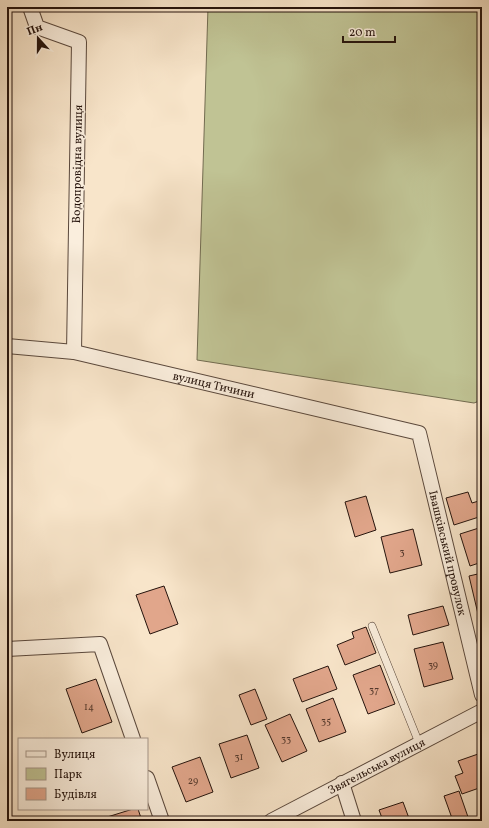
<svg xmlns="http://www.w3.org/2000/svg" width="489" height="828" font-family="Vollkorn,serif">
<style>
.green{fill:#c0c394;stroke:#726b50}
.building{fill:#e1a68b;stroke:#25130c}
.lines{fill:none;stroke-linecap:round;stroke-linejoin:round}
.service-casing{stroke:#5a483c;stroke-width:8}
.minor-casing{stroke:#5a483c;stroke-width:16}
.service{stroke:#faeedd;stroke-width:7}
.minor{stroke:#faeedd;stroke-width:14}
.labels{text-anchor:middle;stroke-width:3;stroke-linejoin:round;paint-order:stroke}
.number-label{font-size:10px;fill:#54382c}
.street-label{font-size:12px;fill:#25130c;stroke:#faeedd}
</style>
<rect width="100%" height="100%" fill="#f8e5ca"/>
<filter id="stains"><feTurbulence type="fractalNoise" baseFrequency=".005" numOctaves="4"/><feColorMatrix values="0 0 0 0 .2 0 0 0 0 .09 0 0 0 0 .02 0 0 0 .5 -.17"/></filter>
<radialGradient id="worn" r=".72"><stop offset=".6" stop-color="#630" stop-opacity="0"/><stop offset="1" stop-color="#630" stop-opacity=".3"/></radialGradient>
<path class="green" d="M208 7H482V400L474 403 197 360Z"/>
<g class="building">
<path d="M468 492 472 503 482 500V516L454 525 446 498Z"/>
<path d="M366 496 376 530 355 537 345 502Z"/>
<path d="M482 527V562L470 566 460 534Z"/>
<path d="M413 529 422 565 390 573 381 537Z"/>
<path d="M482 573V614H478L469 576Z"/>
<path d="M164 586 178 624 150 634 136 595Z"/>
<path d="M443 606 449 625 413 635 408 615Z"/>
<path d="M366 627 376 653 345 665 337 645 354 638 352 632Z"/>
<path d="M443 642 453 679 424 687 414 649Z"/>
<path d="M380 665 395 704 368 714 353 675Z"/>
<path d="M328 666 337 689 302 702 293 679Z"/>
<path d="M96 679 112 722 82 733 66 689Z"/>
<path d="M255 689 267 719 251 725 239 695Z"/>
<path d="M333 698 346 732 319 742 306 709Z"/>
<path d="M290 714 307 751 282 762 265 725Z"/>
<path d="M247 735 259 768 231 778 219 744Z"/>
<path d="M481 753 482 787 462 794 455 776 463 773 458 761Z"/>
<path d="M200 757 213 792 186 802 172 767Z"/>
<path d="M459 791 468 817 453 821 444 796Z"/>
<path d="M403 802 410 821H379L382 818 379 810Z"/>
<path d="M133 809H138L142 821H105L104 818Z"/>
</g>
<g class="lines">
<g class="service-casing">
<path id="service" d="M372 626 419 743"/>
</g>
<g class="minor-casing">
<g id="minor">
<path d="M30 7 37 27 79 42 74 352"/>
<path id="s1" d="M7 346 74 352 419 433 482 695"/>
<path d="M7 649 100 644 133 739"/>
<path d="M147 778 162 821"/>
<path d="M342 783 354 821"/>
<path id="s2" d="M271 821 482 711"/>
</g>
</g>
<use href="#service" class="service"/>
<use href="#minor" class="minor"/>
</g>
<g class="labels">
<g class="number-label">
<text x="402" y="555">3</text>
<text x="433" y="668">39</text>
<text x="374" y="693">37</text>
<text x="89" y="710">14</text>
<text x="326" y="724">35</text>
<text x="286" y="742">33</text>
<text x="239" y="760">31</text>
<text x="193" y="784">29</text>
</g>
<g class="street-label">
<text transform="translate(77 164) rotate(-89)" y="4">Водопровідна вулиця</text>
<text dy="4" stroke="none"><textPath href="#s1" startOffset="211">вулиця Тичини</textPath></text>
<text dy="4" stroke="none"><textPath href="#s1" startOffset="545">Івашківський провулок</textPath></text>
<text dy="4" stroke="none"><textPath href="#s2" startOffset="119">Звягельська вулиця</textPath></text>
</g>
</g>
<rect width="489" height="828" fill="none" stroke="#f8e5ca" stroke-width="24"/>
<rect x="8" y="8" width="473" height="812" fill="none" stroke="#25130c" stroke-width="2"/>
<rect x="12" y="12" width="465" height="804" fill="none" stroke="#25130c"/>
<rect x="18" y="738" width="130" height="72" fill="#faeedd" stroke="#a59689"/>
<rect x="26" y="751" width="20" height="6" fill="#faeedd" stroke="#a59689"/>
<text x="54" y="758" font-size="12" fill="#25130c">Вулиця</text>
<rect x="26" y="768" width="20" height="12" fill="#c0c394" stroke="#a59689"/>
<text x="54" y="778" font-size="12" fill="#25130c">Парк</text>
<rect x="26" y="788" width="20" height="12" fill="#e1a68b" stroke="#a59689"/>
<text x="54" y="798" font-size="12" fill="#25130c">Будівля</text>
<g transform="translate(38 38) rotate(339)" stroke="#faeedd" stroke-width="3" paint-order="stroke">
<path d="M0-3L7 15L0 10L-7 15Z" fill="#25130c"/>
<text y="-6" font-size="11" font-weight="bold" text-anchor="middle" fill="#25130c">Пн</text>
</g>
<path d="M343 36v6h52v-6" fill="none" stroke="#25130c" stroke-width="2"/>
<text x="349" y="36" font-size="12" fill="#25130c" stroke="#faeedd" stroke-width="3" paint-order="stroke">20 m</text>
<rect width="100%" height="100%" filter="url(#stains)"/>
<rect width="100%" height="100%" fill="url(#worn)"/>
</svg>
